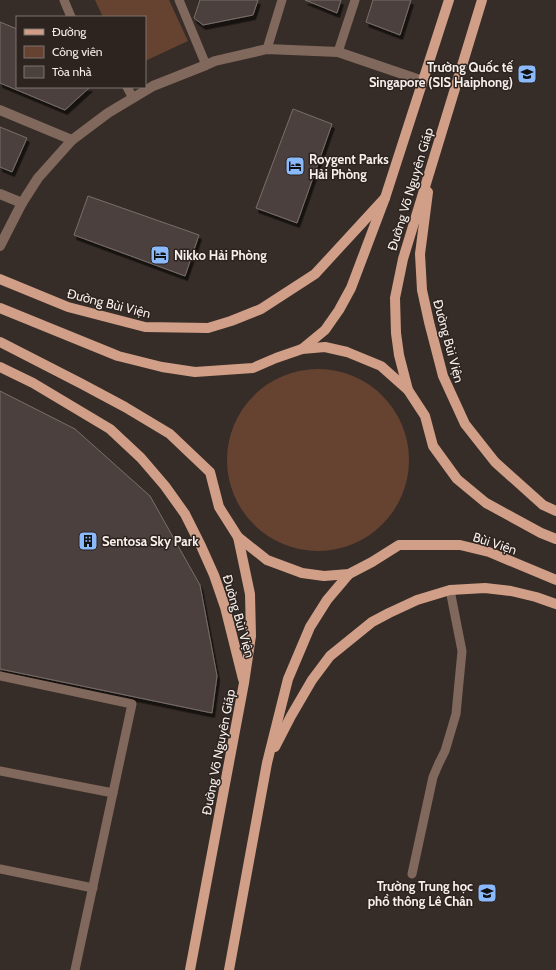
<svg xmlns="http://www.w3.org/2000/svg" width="556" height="970" font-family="Cabin,sans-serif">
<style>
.green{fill:#664231}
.building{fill:#4c413c;stroke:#796e68;filter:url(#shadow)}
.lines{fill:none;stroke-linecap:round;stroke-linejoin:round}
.lane{stroke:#81685c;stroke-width:9}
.street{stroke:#81685c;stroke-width:10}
.primary{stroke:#d19f87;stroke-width:10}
.labels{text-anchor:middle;stroke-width:3;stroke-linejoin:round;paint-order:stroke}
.poi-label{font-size:13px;font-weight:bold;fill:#f6efec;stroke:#2d231f;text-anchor:start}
.street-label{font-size:13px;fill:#f6efec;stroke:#2d231f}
</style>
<defs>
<filter id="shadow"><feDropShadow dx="2.5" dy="4.5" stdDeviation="0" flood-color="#0009"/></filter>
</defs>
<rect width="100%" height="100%" fill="#372d28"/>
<g class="green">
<path d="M95 0H169L188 41 145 61V17H103Z"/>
<circle cx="318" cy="460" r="91"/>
</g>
<g class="building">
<path d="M200 0H258L253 15 203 25 194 18Z"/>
<path d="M305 0H341L337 13Z"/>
<path d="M373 0H411L400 35 366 22Z"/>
<path d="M0 22 17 29V87H90L65 110 0 83Z"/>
<path d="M293 109 332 124 297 223 256 208Z"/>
<path d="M0 127 27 138 12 172 0 167Z"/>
<path d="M88 196 199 235 185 276 74 235Z"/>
<path d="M0 391 75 429 150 496 200 585 217 676 212 713 0 669Z"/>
</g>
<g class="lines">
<g class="lane">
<path d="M64 0 71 17"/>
<path d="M179 0 206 65"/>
<path d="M267 49 282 0"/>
<path d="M338 52 355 0"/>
<path d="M127 87 133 98"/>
<path d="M0 676 132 704 75 970"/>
<path d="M0 771 113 793"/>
<path d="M0 869 93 888"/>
<path d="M412 874 433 777 439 763 445 751 456 714 462 651 450 590"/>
</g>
<g class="street">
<path d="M0 110 72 140"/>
<path d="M0 194 22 203"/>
<path d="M0 246 22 203 38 178 72 140 108 113 153 86 206 65 215 61 267 49 338 52 423 81"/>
</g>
<g class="primary">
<path d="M428 192 420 254 422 290 429 322 443 376 465 424 495 462 543 505 556 511"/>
<path d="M0 279 68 307 145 327 208 328 231 321 261 309 315 274 385 198"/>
<path d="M0 308 118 356 162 367 195 372 253 368 276 358 302 349 325 347 347 352 381 366 408 390 425 416 433 446 457 479 486 503 541 533 556 539"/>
<path d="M0 342 82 384 125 407 170 434 210 472 219 507 238 537 267 560 302 573 324 576 349 574 372 562 399 545H460L489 552 556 580"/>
<path d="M302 349 325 330 339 310 351 288 385 198 449 0"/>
<path d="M0 367 33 383 110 429 141 458 165 486 185 514 201 546 214 575 225 607 243 679"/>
<path d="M408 390 399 355 396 333 395 298 403 259 482 0"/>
<path d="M275 747 291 716 312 680 330 656 372 622 389 613 417 600 450 590 485 588 511 591 536 597 556 604"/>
<path d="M190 970 244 683 251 636 250 594 238 537"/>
<path d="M229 970 267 763 288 679 310 627 327 600 349 574"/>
</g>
</g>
<defs>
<g id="school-square" transform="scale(1)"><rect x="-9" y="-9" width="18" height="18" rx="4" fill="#8bbafc" stroke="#2d231f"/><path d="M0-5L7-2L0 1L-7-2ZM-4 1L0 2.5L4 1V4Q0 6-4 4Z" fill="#111"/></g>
<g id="hotel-square" transform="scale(1)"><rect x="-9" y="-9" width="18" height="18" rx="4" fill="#8bbafc" stroke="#2d231f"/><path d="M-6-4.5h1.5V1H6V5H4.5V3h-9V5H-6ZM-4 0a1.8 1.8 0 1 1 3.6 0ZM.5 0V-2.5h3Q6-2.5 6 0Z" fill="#111"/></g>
<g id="building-square" transform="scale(1)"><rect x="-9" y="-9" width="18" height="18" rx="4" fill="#8bbafc" stroke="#2d231f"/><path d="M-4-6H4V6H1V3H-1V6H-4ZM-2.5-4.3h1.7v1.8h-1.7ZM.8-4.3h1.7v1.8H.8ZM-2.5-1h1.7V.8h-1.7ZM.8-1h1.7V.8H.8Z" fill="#111"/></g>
</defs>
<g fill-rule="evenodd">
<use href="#school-square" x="527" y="74"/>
<use href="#hotel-square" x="295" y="166"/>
<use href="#hotel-square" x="160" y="255"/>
<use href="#building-square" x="88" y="541"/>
<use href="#school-square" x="487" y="893"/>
</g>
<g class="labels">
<g class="poi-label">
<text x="513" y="72" text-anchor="end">Trường Quốc tế<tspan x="513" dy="15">Singapore (SIS Haiphong)</tspan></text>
<text x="309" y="164">Roygent Parks<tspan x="309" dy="15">Hải Phòng</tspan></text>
<text x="174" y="260">Nikko Hải Phòng</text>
<text x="102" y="546">Sentosa Sky Park</text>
<text x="473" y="891" text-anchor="end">Trường Trung học<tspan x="473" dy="15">phổ thông Lê Chân</tspan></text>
</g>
<g class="street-label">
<text transform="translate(410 189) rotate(-73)" y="5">Đường Võ Nguyên Giáp</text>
<text transform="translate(109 303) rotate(14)" y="5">Đường Bùi Viện</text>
<text transform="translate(449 341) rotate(75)" y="5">Đường Bùi Viện</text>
<text transform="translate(495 543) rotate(18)" y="5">Bùi Viện</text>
<text transform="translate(239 616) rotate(74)" y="5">Đường Bùi Viện</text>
<text transform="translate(218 752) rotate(-79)" y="5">Đường Võ Nguyên Giáp</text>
</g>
</g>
<rect x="16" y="16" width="130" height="72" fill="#2d231f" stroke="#7d7571"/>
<rect x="24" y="29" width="20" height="6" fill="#d19f87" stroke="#7d7571"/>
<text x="52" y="36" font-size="12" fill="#f6efec">Đường</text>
<rect x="24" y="46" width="20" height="12" fill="#664231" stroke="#7d7571"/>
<text x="52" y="56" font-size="12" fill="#f6efec">Công viên</text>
<rect x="24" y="66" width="20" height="12" fill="#4c413c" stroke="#7d7571"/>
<text x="52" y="76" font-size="12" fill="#f6efec">Tòa nhà</text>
</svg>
